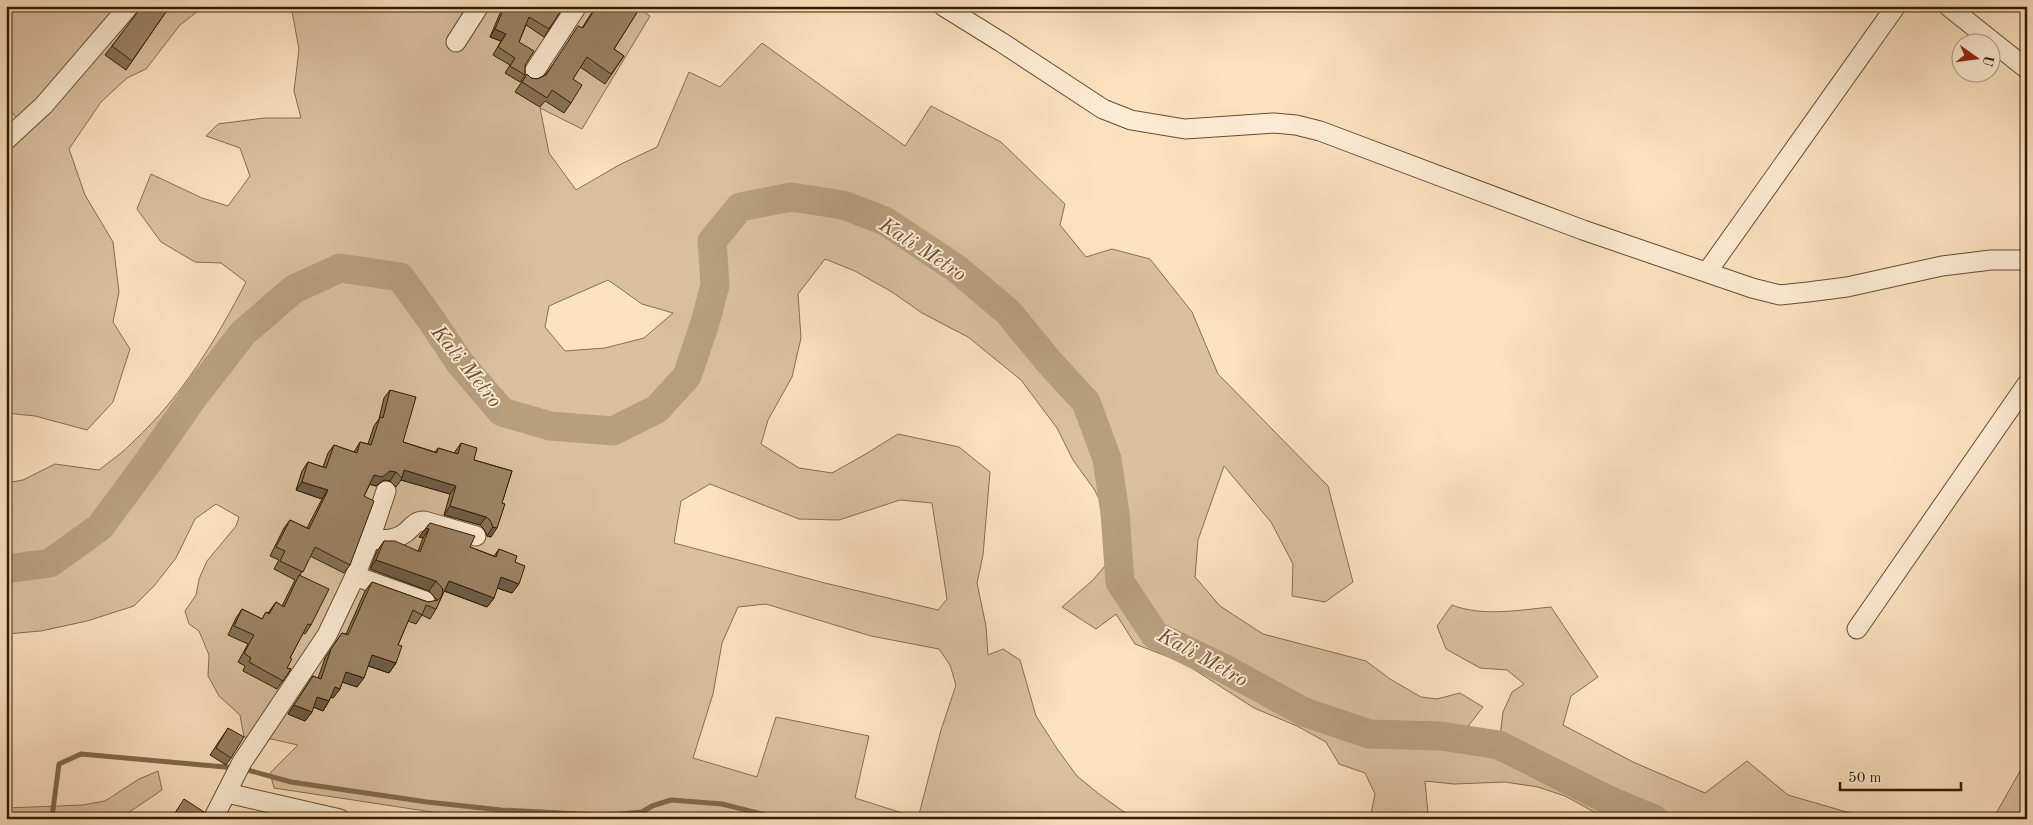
<svg xmlns="http://www.w3.org/2000/svg" width="2033" height="825" font-family="'Old Standard TT',serif">
<style>
.green{fill:#dac09f;stroke:#866e50;fill-rule:evenodd}
.lines{fill:none;stroke-linecap:round;stroke-linejoin:round}
.stream{stroke:#826b4c;stroke-width:5}
.river{stroke:#b79f7e;stroke-width:29}
.minor-casing{stroke:#644e30;stroke-width:21}
.minor{stroke:#fdecd5;stroke-width:19}
.wall{fill:#857156;stroke:#321c01}
.shaded-wall{fill:#6c5c46;stroke:#321c01}
.building{fill:#9b8364;stroke:#321c01}
.labels{text-anchor:middle;stroke-width:4;stroke-linejoin:round;paint-order:stroke}
.water-label{font-size:21px;font-style:italic;fill:#675033;stroke:#fdecd5}
</style>
<rect width="100%" height="100%" fill="#fce2bf"/>
<filter id="stains"><feTurbulence type="fractalNoise" baseFrequency=".004" numOctaves="4"/><feColorMatrix values="0 0 0 0 .2 0 0 0 0 .09 0 0 0 0 .02 0 0 0 .5 -.17"/></filter>
<radialGradient id="worn" r=".72"><stop offset=".6" stop-color="#630" stop-opacity="0"/><stop offset="1" stop-color="#630" stop-opacity=".3"/></radialGradient>
<g class="green">
<path d="M6 6H234L224 10 198 11 180 25 146 69 127 78 101 102 69 149 85 195 113 242 119 292 113 322 130 349 113 402 87 430 35 416 6 413V140L22 127 6 103Z"/>
<path d="M291 6H636L650 16 582 129 540 108 549 153 576 190 619 165 657 147 689 72 720 87 762 43 905 146 931 106 1001 142 1065 204 1060 225 1086 257 1112 249 1150 259 1192 312 1218 374 1328 486 1353 582 1325 602 1292 596 1293 564 1271 522 1224 466 1198 540 1195 577 1220 606 1263 634 1366 661 1390 679 1421 697 1437 699 1460 693 1483 707 1459 738 1499 745 1503 712 1512 692 1524 684 1507 670 1480 668 1446 649 1437 626 1452 605C1482 617 1519 610 1551 607L1598 677 1571 696 1563 725 1633 762 1705 793 1747 761 1788 795 1871 819H1607L1565 796 1538 787 1505 782 1454 784 1425 781 1428 813 1405 819H1370L1375 794 1365 773 1339 764 1326 742 1297 726 1254 708 1184 663 1135 644 1116 614 1096 629 1062 607 1093 580 1111 559 1114 528 1094 489 1073 460 1057 428 1021 380 968 337 922 313 892 292 855 271 825 259 798 294 801 338 792 377 768 420 761 444 799 468 832 473 864 455 898 434 959 447 990 472 983 555 977 583 986 626 988 655 1003 649 1020 660 1036 716 1058 750 1077 776 1099 794 1134 819H433L432 812 274 788 270 773 298 745 271 739 244 737 240 715 219 696 208 676 209 655 199 631 189 624 185 611 196 595 199 579 207 561 236 526 239 517 216 504 195 519 176 558 154 586 134 606 87 621 41 631 6 634V483L23 480 55 464 99 470C110 461 124 452 134 441 182 396 216 340 246 282L221 263 195 262 161 242 137 209 151 174 202 198 228 206 250 176 240 148 206 136 218 124 264 118H301L294 91 299 49ZM608 280 642 304 673 313 644 338 605 348 565 351 545 327 549 306ZM710 484 799 519 839 520 900 500 932 503 947 599 938 610 825 583 674 543 681 501ZM766 604 871 636 939 649 950 665 956 685 941 730 918 818 855 798 869 736 776 717 757 777 693 758 713 694 722 643 738 607Z"/>
<path d="M158 771 162 790 128 813 109 819H6V808L83 805 105 801 139 779Z"/>
<path d="M2020 771 2027 774V819H1993Z"/>
</g>
<g class="lines">
<g class="stream">
<path d="M244 769 291 782 427 802 501 810 599 815 620 814 642 812 652 806 671 800 722 804 782 819"/>
<path d="M6 819 52 817 59 764 81 754 236 768"/>
</g>
<path class="river" d="M6 569 50 563 100 527 148 462 195 395 243 333 294 289 340 268 400 277 432 321 460 363 502 412 550 426 613 431 657 409 687 376 705 323 715 285 712 241 740 207 791 197 843 205 885 221 957 269 1008 312 1050 363 1086 402 1107 459 1115 513 1120 582 1155 635 1223 668 1304 712 1369 734 1441 736 1499 745 1604 798 1654 819"/>
<g class="minor-casing">
<g id="minor">
<path d="M943 6 1001 42 1103 109 1131 120 1185 129 1274 123 1296 125 1320 131 1583 230 1752 288 1780 295 1808 292 1847 287 1942 266 1991 260H2027"/>
<path d="M1948 6 2027 69"/>
<path d="M456 42 479 6"/>
<path d="M530 78 577 6"/>
<path d="M6 140 44 105 129 6"/>
<path d="M1707 272 1896 6"/>
<path d="M370 539C382 540 394 541 405 533 412 528 414 521 424 521L476 536"/>
<path d="M355 576 425 601"/>
<path d="M1857 629 2027 384"/>
<path d="M227 793 340 819"/>
<path d="M213 819 242 762 327 635 355 576 370 539 386 491"/>
</g>
</g>
<use href="#minor" class="minor"/>
</g>
<g class="wall">
<path d="M140 6H170L126 70 105 55 139 11Z"/>
<path d="M503 6H564L544 37 526 25 519 42 525 65V75L520 82 505 73 510 65 493 55 501 41 490 37Z"/>
<path d="M596 6H641L614 49 624 56 605 84 580 67 573 79 571 103 564 113 545 101 540 107 515 92 527 74 531 78 537 79 545 75 582 28Z"/>
<path d="M390 390 403 442 435 452 438 448 454 453 461 443 474 460 512 471 491 537 487 536 484 529 480 525 444 515 450 494 401 480 396 487 390 481 384 480 376 486 370 484 364 496 350 565 344 573 310 556 300 575 311 625 305 634 303 633 290 658 287 668 291 669 277 689 243 671 245 666 238 662 248 644 228 635 236 618 242 609 262 619 266 612 268 613 276 602 282 606 295 580 274 569 279 560 270 556 284 528 290 520 307 528 322 499 296 490 302 471 308 462 323 467 328 453 334 445 354 452 360 442 368 444 374 426 379 419 384 398Z"/>
<path d="M430 523 470 547 494 556 499 549 515 562 512 593 497 588 494 598 487 607 444 591 436 609 430 619 422 615 416 624 408 621 398 645 396 663 389 673 368 666 357 687 342 682 340 689 333 698 331 697 329 701 323 711 313 707 312 712 305 721 288 714 313 676 318 678 325 658 342 633 346 634 365 591 372 582 428 602 436 601V599L429 591 370 569 377 551 384 541 418 551 423 538 419 537Z"/>
<path d="M228 728 231 758 226 765 210 755Z"/>
</g>
<g class="shaded-wall">
<path d="M495 29 506 34 501 41 490 37Z"/>
<path d="M404 470 456 486 450 494 401 480Z"/>
<path d="M390 471 396 472 390 481 384 480 376 486 368 484 374 475Z"/>
<path d="M302 482 328 490 322 499 296 490Z"/>
<path d="M450 506 486 517 480 525 444 515Z"/>
<path d="M493 527 497 528 491 537 487 536Z"/>
<path d="M426 528 429 529 423 538 419 537Z"/>
<path d="M376 560 436 581 429 591 370 569Z"/>
<path d="M501 577 519 584 512 593 494 587Z"/>
<path d="M449 581 494 598 487 607 442 590Z"/>
<path d="M372 655 396 663 389 673 366 665Z"/>
<path d="M346 672 364 678 357 687 339 681Z"/>
<path d="M335 687 340 689 333 698 328 696Z"/>
<path d="M317 697 329 701 323 711 311 706Z"/>
<path d="M294 705 312 712 305 721 288 714Z"/>
</g>
<g class="building">
<path d="M142 6H170L132 61 112 46Z"/>
<path d="M505 6H564L549 29 529 17 519 42 534 51 525 65V75L510 66 515 58 498 47 506 34 495 29Z"/>
<path d="M597 6H641L614 49 624 56 611 74 587 57 573 79 582 85 571 103 552 90 547 98 522 82 527 74 531 78 537 79 546 75 578 26 583 28Z"/>
<path d="M390 390 416 397 403 442 437 453 438 448 458 454 461 443 477 448 474 460 512 471 502 503 505 504 497 528 493 527 490 520 486 517 450 506 456 486 404 470 402 478 396 472 390 471 382 477 374 475 364 496 374 501 350 565 315 547 303 572 280 561 285 551 276 547 290 520 309 529 328 490 302 482 308 462 326 468 334 445 357 453 360 442 371 445 380 417 383 418Z"/>
<path d="M430 523 475 536 470 547 496 557 499 549 517 556 515 562 525 566 519 584 501 577 494 598 449 581 436 609 426 605 422 615 413 610 398 645 402 646 396 663 372 655 364 678 346 672 340 689 335 687 329 701 317 697 312 712 294 705 313 676 321 679 331 649 342 633 348 635 372 582 428 602 438 600 442 596 443 589 436 581 376 560 384 541H395L420 552 429 529 426 528Z"/>
<path d="M299 575 329 589 311 625 308 624 290 658 292 659 287 668 291 669 283 681 249 662 251 658 244 653 254 635 234 626 242 609 262 619 266 612 269 614 276 602 284 607Z"/>
<path d="M228 728 244 737 231 758 216 748Z"/>
<path d="M184 799 204 812 200 819H171Z"/>
</g>
<g class="labels">
<g class="water-label">
<text transform="translate(923 249) rotate(33)" y="7">Kali Metro</text>
<text transform="translate(467 366) rotate(51)" y="7">Kali Metro</text>
<text transform="translate(1203 657) rotate(29)" y="7">Kali Metro</text>
</g>
</g>
<rect width="2033" height="825" fill="none" stroke="#fce2bf" stroke-width="25"/>
<rect x="8" y="8" width="2018" height="810" fill="none" stroke="#321c01" stroke-width="2.5"/>
<rect x="12" y="12" width="2008" height="800" fill="none" stroke="#321c01"/>
<g transform="translate(1976 58) rotate(104)"><circle r="24" fill="#fdecd5" stroke="#ac9980"/>
<path d="M0-4L9 19L0 12L-9 19Z" fill="#8f2418"/>
<text y="-8" font-size="14" font-weight="bold" text-anchor="middle" fill="#321c01">U</text>
</g>
<path d="M1840 782v8h121v-8" fill="none" stroke="#321c01" stroke-width="2.5"/>
<text x="1848" y="782" font-size="15" fill="#321c01" stroke="#fdecd5" stroke-width="4" paint-order="stroke">50 m</text>
<rect width="100%" height="100%" filter="url(#stains)"/>
<rect width="100%" height="100%" fill="url(#worn)"/>
</svg>
